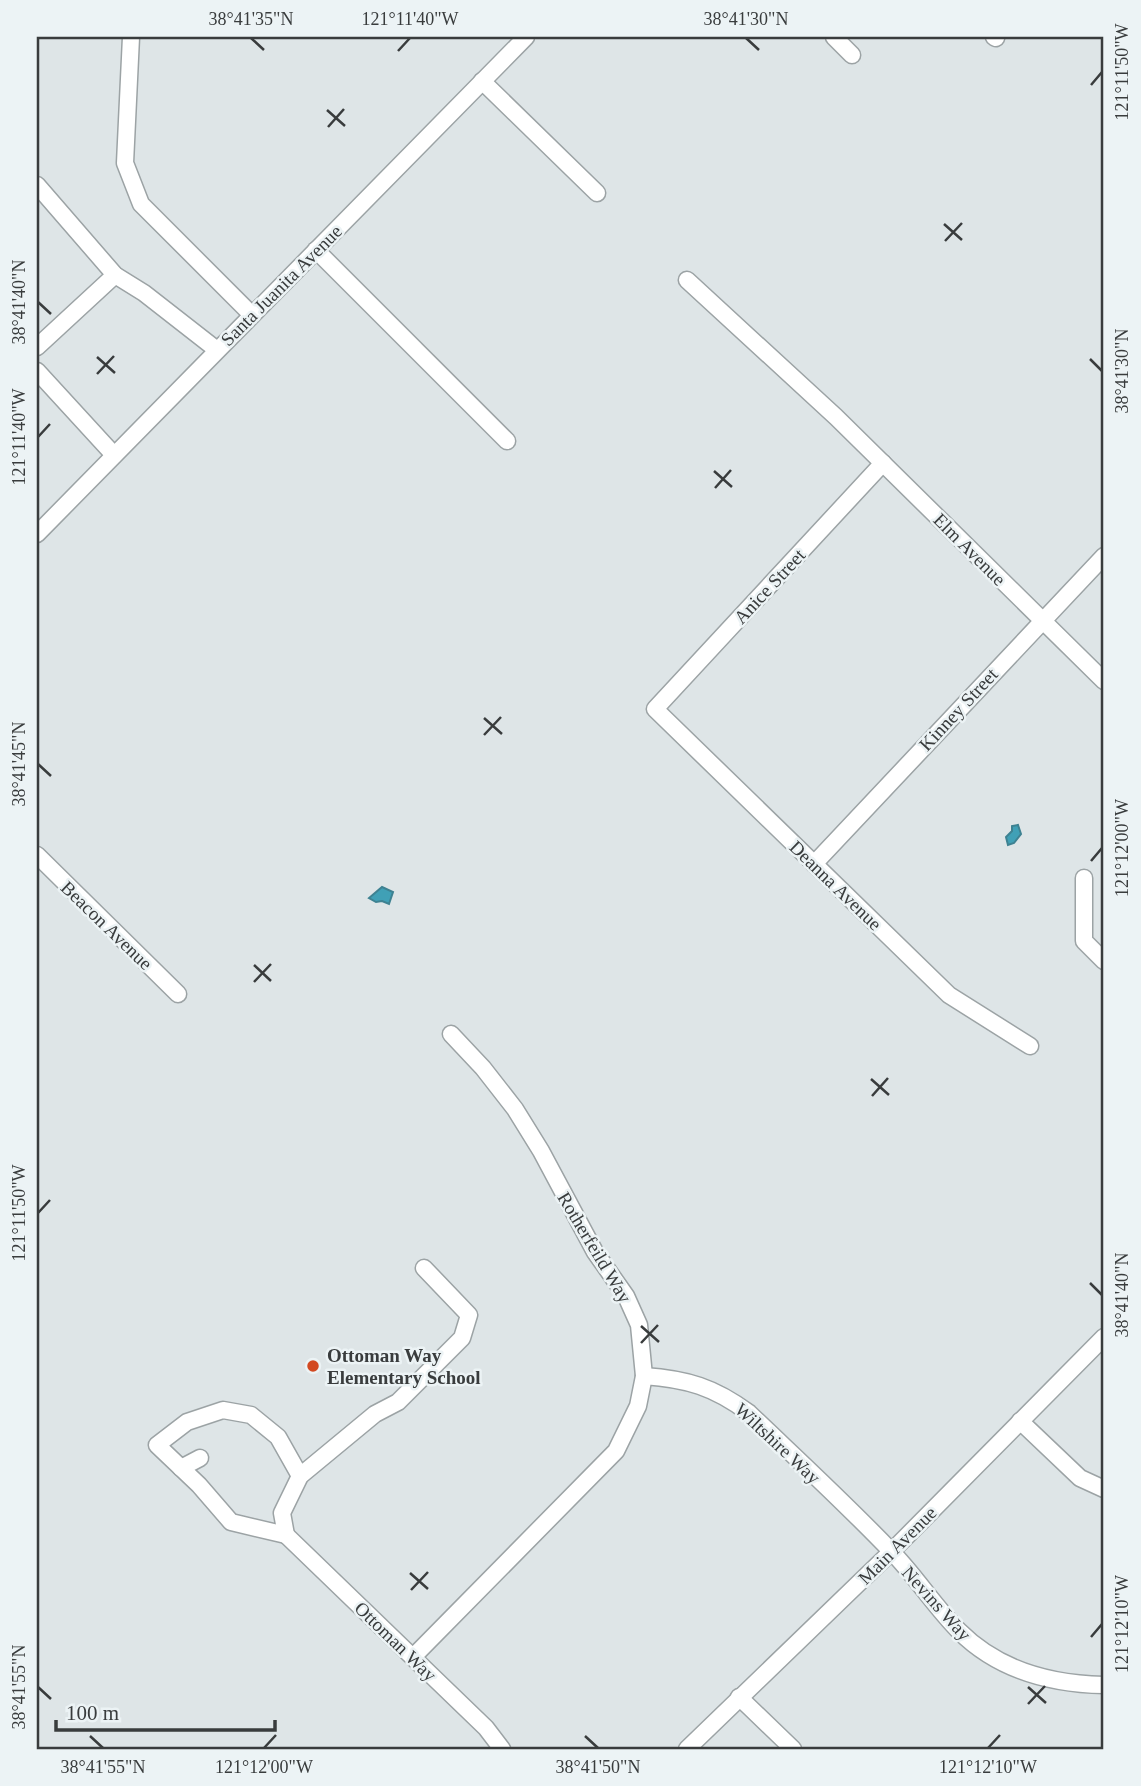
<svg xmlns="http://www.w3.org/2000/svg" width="1141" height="1786" font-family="Georgia,serif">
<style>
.water{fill:#40a0b6;stroke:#3e8292;stroke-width:2}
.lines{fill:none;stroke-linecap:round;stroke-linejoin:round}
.minor-casing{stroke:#9ca3a5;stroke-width:19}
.minor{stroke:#fff;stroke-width:16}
.ticks{fill:none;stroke:#393c3d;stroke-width:2.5}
.poi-dot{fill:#d24921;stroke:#ecf3f5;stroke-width:2.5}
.labels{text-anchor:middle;stroke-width:5;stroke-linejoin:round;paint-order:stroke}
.street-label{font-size:19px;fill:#393c3d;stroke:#ecf3f5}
.poi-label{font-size:19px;font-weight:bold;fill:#393c3d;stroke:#ecf3f5;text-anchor:start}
.neatline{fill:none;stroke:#393c3d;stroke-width:2.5}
.ticks-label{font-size:18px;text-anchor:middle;fill:#393c3d}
</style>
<rect width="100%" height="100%" fill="#dee5e7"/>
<g class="water">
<path d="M1018 825 1021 834 1014 843 1008 845 1006 837 1012 831V826Z"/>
<path d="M382 887 393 892 389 904 382 901 376 902 369 898Z"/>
</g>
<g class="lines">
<g class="minor-casing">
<g id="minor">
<path d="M131 37 125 163 141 204 252 315"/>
<path d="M834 37 852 55"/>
<path d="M994 37 996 38"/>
<path d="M482 81 597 193"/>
<path d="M37 185 115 275 144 293 217 350"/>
<path d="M316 250 507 441"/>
<path d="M687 280 836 417 1104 681"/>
<path d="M37 347 115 275"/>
<path d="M37 371 114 455"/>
<path d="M883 463 655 709 949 995 1030 1046"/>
<path d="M37 534 526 37"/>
<path d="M37 855 178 994"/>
<path d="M814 864 1104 556"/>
<path d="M1084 878V941L1104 961"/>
<path d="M644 1376C687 1379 714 1387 749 1413 796 1458 845 1503 890 1550 915 1575 934 1606 959 1631 998 1670 1051 1684 1104 1685"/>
<path d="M1020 1421 1080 1478 1104 1489"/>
<path d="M181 1468 200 1458"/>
<path d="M286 1535 282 1513 300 1476 375 1414 398 1402 462 1338 469 1315 424 1268"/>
<path d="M286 1535 231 1522 199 1485 157 1445 187 1422 223 1410 251 1415 278 1437 300 1476"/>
<path d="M286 1535 486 1728 502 1749"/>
<path d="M413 1657 616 1451 638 1406 644 1376 639 1325 626 1296 595 1252 541 1151 515 1109 483 1068 451 1034"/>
<path d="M739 1697 793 1749"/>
<path d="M687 1749 892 1551 1104 1337"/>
</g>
</g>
<use href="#minor" class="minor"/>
</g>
<path class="ticks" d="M251 38 264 50M746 38 759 50M398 51 410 38M1091 85 1102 72M327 110 345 126M328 127 344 109M944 224 962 240M945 241 962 223M38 302 51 314M97 357 115 373M1090 359 1102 371M97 374 114 356M38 437 50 424M714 471 732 487M715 488 731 470M484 718 502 734M484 735 501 717M38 764 51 776M1091 861 1102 848M254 965 271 981M254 982 271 964M871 1079 889 1095M872 1096 888 1078M38 1213 50 1200M1090 1283 1102 1295M641 1326 659 1342M641 1343 658 1325M410 1573 428 1589M411 1590 428 1572M1091 1637 1102 1624M38 1687 51 1699M1028 1687 1046 1703M1028 1704 1045 1686M90 1736 103 1748M585 1736 598 1748M264 1748 276 1735M988 1748 1000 1735"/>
<circle class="poi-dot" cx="313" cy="1366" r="7"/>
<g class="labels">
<g class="street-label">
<text transform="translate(281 285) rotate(-45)" y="7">Santa Juanita Avenue</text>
<text transform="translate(970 549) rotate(45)" y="7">Elm Avenue</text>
<text transform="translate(769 586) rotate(-47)" y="7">Anice Street</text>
<text transform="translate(958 709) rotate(-47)" y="7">Kinney Street</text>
<text transform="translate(836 885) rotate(44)" y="7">Deanna Avenue</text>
<text transform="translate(107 925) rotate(44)" y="7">Beacon Avenue</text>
<text transform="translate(595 1247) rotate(59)" y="7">Rotherfeild Way</text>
<text transform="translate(778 1443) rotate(43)" y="7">Wiltshire Way</text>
<text transform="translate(897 1545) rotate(-45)" y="7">Main Avenue</text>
<text transform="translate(937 1603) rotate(48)" y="7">Nevins Way</text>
<text transform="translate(396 1641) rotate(44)" y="7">Ottoman Way</text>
</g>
<g class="poi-label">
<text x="327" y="1362">Ottoman Way<tspan x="327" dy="22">Elementary School</tspan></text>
</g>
</g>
<rect width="1141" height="1786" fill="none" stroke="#ecf3f5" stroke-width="77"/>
<path d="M56 1720v10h219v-10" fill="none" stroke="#393c3d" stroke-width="3.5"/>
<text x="66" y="1720" font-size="21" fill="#393c3d" stroke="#ecf3f5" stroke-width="5" paint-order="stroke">100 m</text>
<rect x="38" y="38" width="1064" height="1710" class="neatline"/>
<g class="ticks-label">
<text x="251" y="25">38°41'35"N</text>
<text x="410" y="25">121°11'40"W</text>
<text x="746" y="25">38°41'30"N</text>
<text transform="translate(1122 72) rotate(-90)" y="6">121°11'50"W</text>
<text transform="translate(19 302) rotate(-90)" y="6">38°41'40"N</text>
<text transform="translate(1122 371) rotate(-90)" y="6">38°41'30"N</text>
<text transform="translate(19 437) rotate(-90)" y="6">121°11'40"W</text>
<text transform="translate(19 764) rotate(-90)" y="6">38°41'45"N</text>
<text transform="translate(1122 848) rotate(-90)" y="6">121°12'00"W</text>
<text transform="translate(19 1213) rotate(-90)" y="6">121°11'50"W</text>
<text transform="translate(1122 1295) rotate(-90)" y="6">38°41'40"N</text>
<text transform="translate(1122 1624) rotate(-90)" y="6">121°12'10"W</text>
<text transform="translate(19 1687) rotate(-90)" y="6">38°41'55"N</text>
<text x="103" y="1773">38°41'55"N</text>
<text x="264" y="1773">121°12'00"W</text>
<text x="598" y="1773">38°41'50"N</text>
<text x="988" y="1773">121°12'10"W</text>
</g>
</svg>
